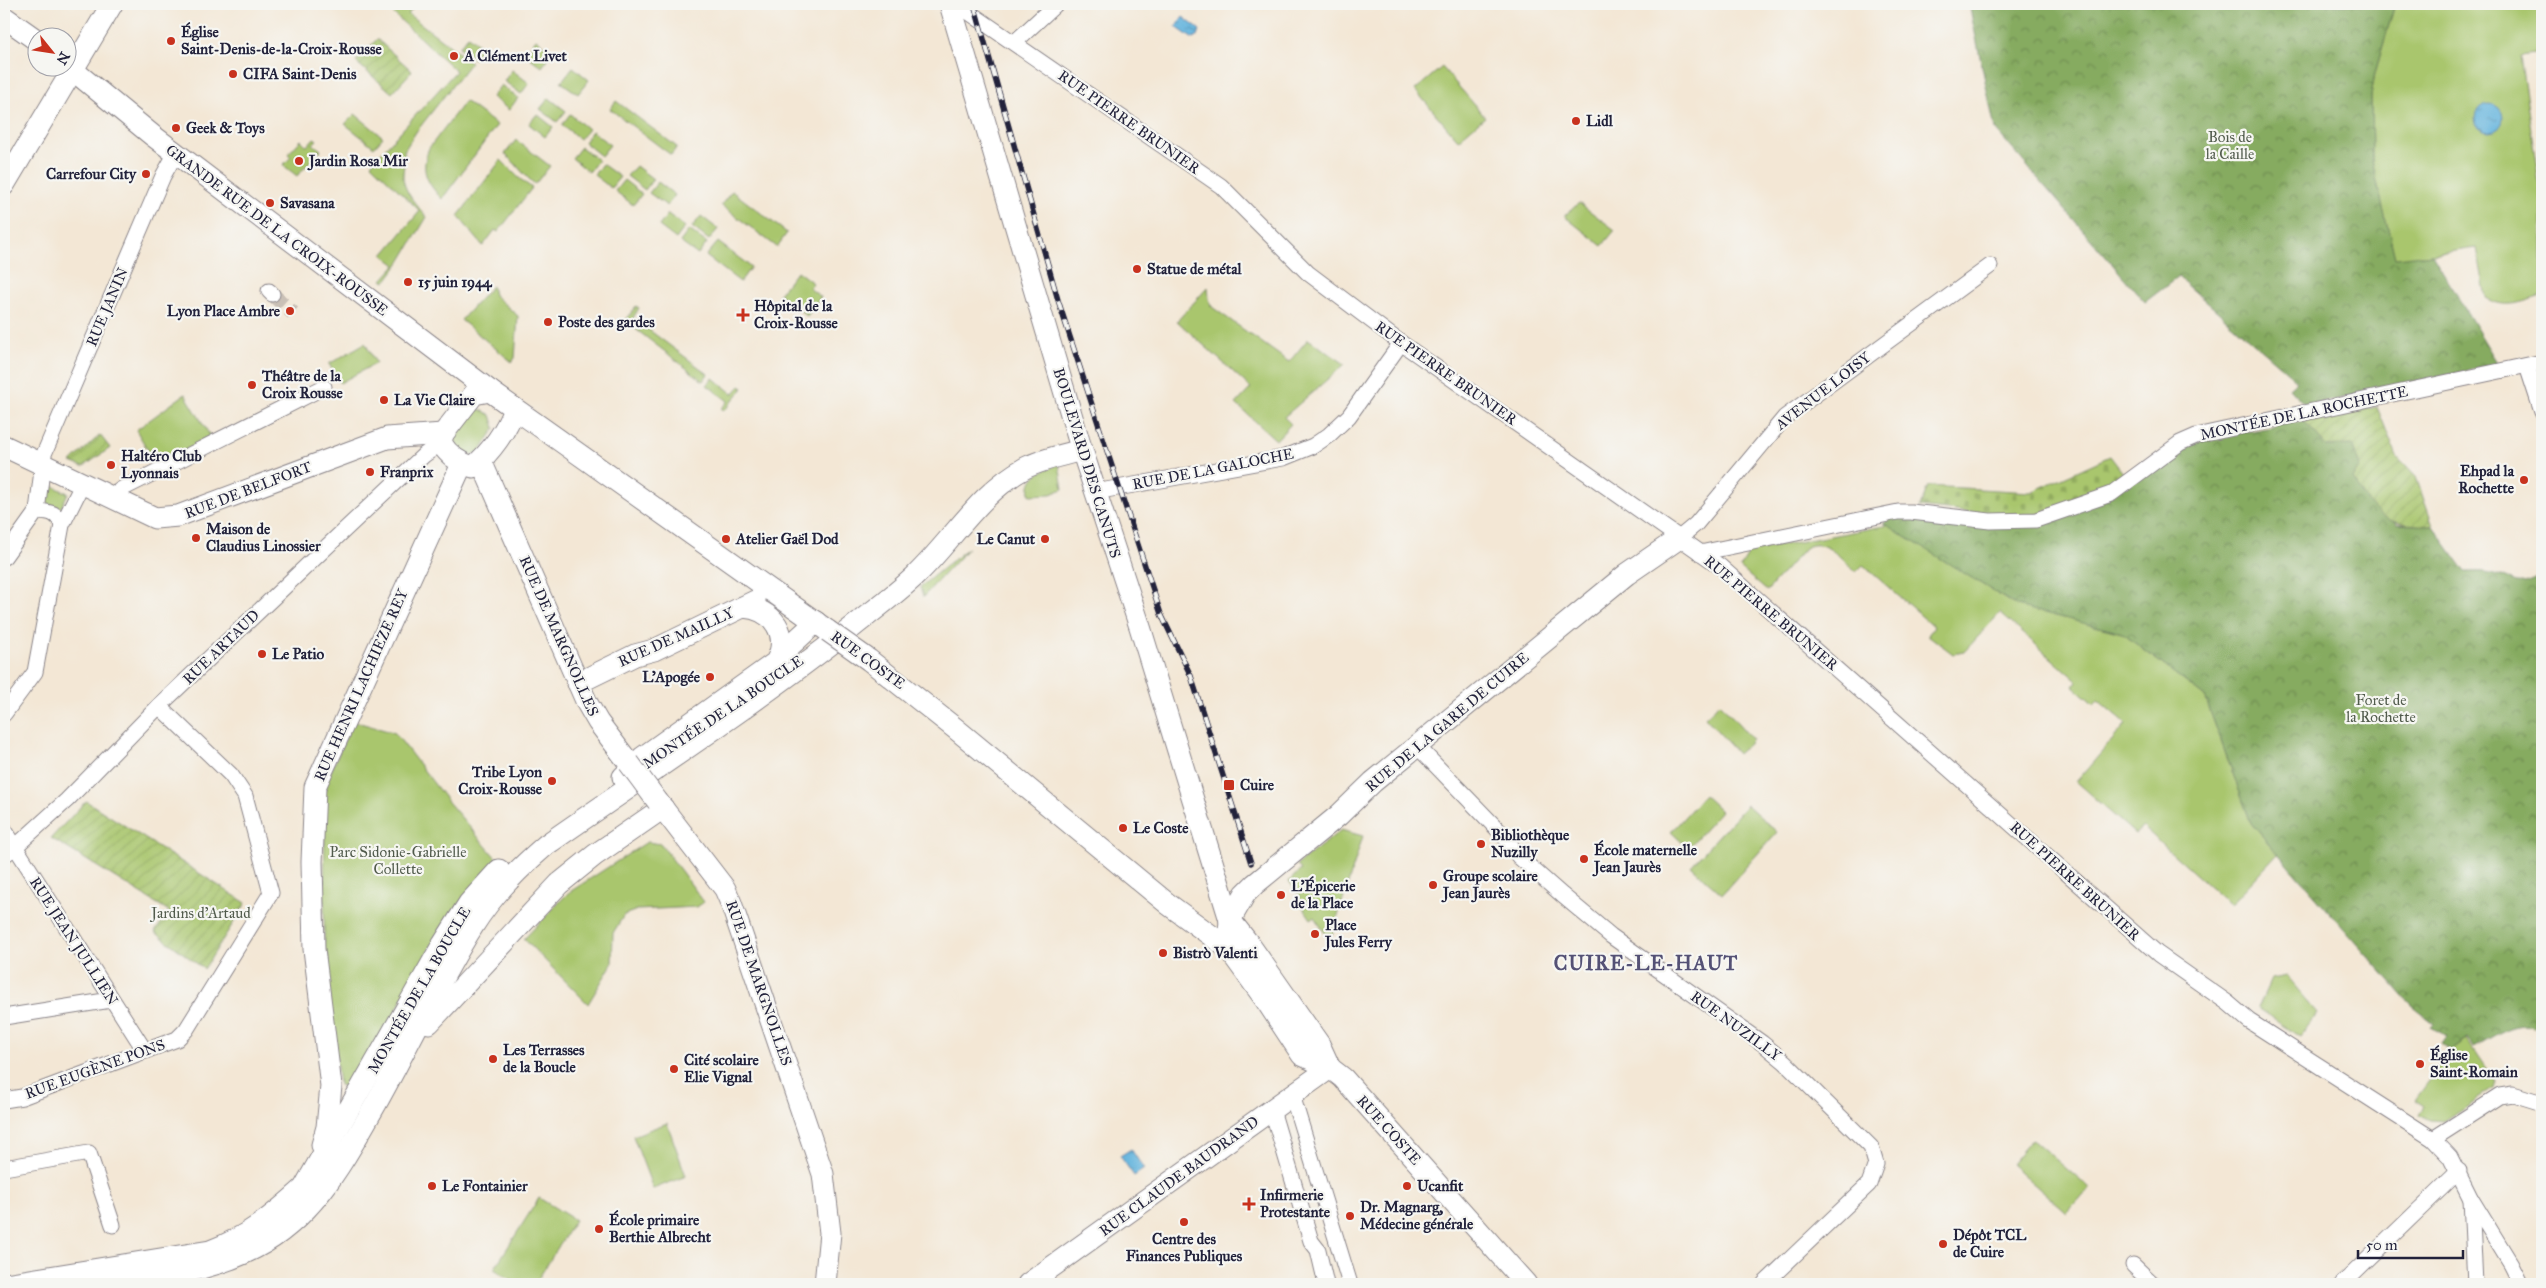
<svg xmlns="http://www.w3.org/2000/svg" width="2546" height="1288" font-family="'IM FELL Great Primer',serif">
<style>
.green{fill:#a9c66d;stroke:#667454}
.forest{fill:url(#forest-crowns);stroke:#54664e}
.cemetery{fill:url(#cemetery-stones);stroke:#667454}
.garden{fill:url(#garden-furrows);stroke:#667454}
.water{fill:url(#water-ripples);stroke:#426a8c}
.lines{fill:none;stroke-linecap:round;stroke-linejoin:round}
.street-tunnel{stroke:#c9c0b6;stroke-width:15;stroke-dasharray:15 8;stroke-linecap:butt}
.street-casing{stroke:#8a8488;stroke-width:17}
.secondary-casing{stroke:#8a8488;stroke-width:23}
.street{stroke:#fff;stroke-width:15}
.secondary{stroke:#fff;stroke-width:21}
.rail-casing{stroke:#22223b;stroke-width:5.5}
.rail{stroke:#f6f6f2;stroke-width:4;stroke-dasharray:11;stroke-linecap:butt}
.secondary-bridge-casing{stroke:#8a8488;stroke-width:23;stroke-linecap:butt}
.secondary-bridge{stroke:#fff;stroke-width:21}
.poi-dot{fill:#c8321e;stroke:#f6f6f2;stroke-width:2}
.labels{text-anchor:middle;stroke-width:4.5;stroke-linejoin:round;paint-order:stroke}
.poi-label{font-size:15px;font-weight:bold;fill:#22223b;stroke:#f6f6f2;text-anchor:start}
.street-label{font-size:15px;fill:#22223b;stroke:#f6f6f2}
.park-label{font-size:15px;fill:#515b4c;stroke:#f6f6f2}
.district-label{font-size:20px;font-weight:bold;letter-spacing:1px;fill:#545175;stroke:#f6f6f2}
</style>
<defs>
<pattern id="forest-crowns" width="20" height="18" patternUnits="userSpaceOnUse" patternTransform="scale(1.25)"><rect width="20" height="18" fill="#86ab60"/><path d="M2 6a3 3 0 1 1 6 0M12 15a3 3 0 1 1 6 0" fill="none" stroke="#6d8b50"/></pattern>
<pattern id="cemetery-stones" width="16" height="16" patternUnits="userSpaceOnUse" patternTransform="scale(1.25)"><rect width="16" height="16" fill="#a9c66d"/><path d="M2 7V4a2 2 0 0 1 4 0v3zM10 15v-3a2 2 0 0 1 4 0v3z" fill="#91aa5f"/></pattern>
<pattern id="garden-furrows" width="10" height="10" patternUnits="userSpaceOnUse" patternTransform="scale(1.25)"><rect width="10" height="10" fill="#a9c66d"/><path d="M-1 1l2-2M0 10L10 0M9 11l2-2" fill="none" stroke="#91aa5f"/></pattern>
<pattern id="water-ripples" width="26" height="14" patternUnits="userSpaceOnUse" patternTransform="scale(1.25)"><rect width="26" height="14" fill="#62b3dd"/><path d="M2 4q2-2 4 0t4 0M15 11q2-2 4 0t4 0" fill="none" stroke="#5091b4"/></pattern>
</defs>
<rect width="100%" height="100%" fill="#f6f6f2"/>
<filter id="ink" filterUnits="userSpaceOnUse"><feTurbulence type="fractalNoise" baseFrequency=".02" numOctaves="2"/><feDisplacementMap in="SourceGraphic" scale="10" xChannelSelector="R" yChannelSelector="G"/><feConvolveMatrix kernelMatrix="1 2 1 2 8 2 1 2 1" color-interpolation-filters="sRGB"/></filter>
<filter id="wash" filterUnits="userSpaceOnUse"><feTurbulence type="fractalNoise" baseFrequency=".0096" numOctaves="4" result="noise"/><feDisplacementMap in="SourceGraphic" scale="20" xChannelSelector="R" yChannelSelector="G"/><feGaussianBlur stdDeviation="1.12" result="paint"/><feColorMatrix in="noise" values="0 0 0 0 0 0 0 0 0 0 0 0 0 0 0 0 0 1.4 0 .05"/><feComposite in="paint" operator="in"/></filter>
<g filter="url(#wash)">
<rect width="100%" height="100%" fill="#f3e7d5"/>
<g class="green">
<path d="M383 4H392L402 10 409 4H417L408 14 471 62 416 132 404 151C406 160 403 167 403 176 403 191 418 207 427 217L400 262 385 282 382 280 396 265 383 255 420 211 371 164 456 71Z"/>
<path d="M2395 4H2542V53L2520 56 2542 204V296C2521 302 2506 310 2486 298L2477 248 2395 259 2372 161 2371 96 2375 73Z"/>
<path d="M468 36 478 44V54L474 59 459 47Z"/>
<path d="M536 39 553 52 542 67 525 54Z"/>
<path d="M573 67 589 80 578 94 561 82Z"/>
<path d="M1442 67 1485 117 1458 140 1415 90Z"/>
<path d="M512 70 529 83 521 94 504 81Z"/>
<path d="M501 85 518 98 509 110 492 97Z"/>
<path d="M549 98 566 111 557 122 540 109Z"/>
<path d="M465 101 497 125 442 199C426 182 420 170 429 148Z"/>
<path d="M616 101 677 147 671 155 610 109Z"/>
<path d="M355 114 383 137 374 147 345 124Z"/>
<path d="M537 114 553 127 545 137 529 124Z"/>
<path d="M570 114 588 129 580 139 562 125Z"/>
<path d="M592 131 610 145 601 156 584 142Z"/>
<path d="M314 138 317 140 313 144 321 150 297 176 283 165 291 157 288 154 301 140 307 146Z"/>
<path d="M516 140 550 166 535 184C523 175 516 163 505 154Z"/>
<path d="M581 147 598 160 589 172 572 158Z"/>
<path d="M501 160 519 178 532 188 498 232 495 230 483 246 458 216Z"/>
<path d="M602 164 620 177 611 188 594 175Z"/>
<path d="M636 166 653 179 645 190 627 176Z"/>
<path d="M624 180 642 194 633 205 615 191Z"/>
<path d="M658 182 675 195 667 206 649 193Z"/>
<path d="M732 191 787 233 777 247 721 205Z"/>
<path d="M1579 203 1615 230 1602 246 1564 216Z"/>
<path d="M668 214 685 227 676 239 659 226Z"/>
<path d="M701 216 718 229 709 240 692 227Z"/>
<path d="M689 230 707 243 698 255 680 242Z"/>
<path d="M718 242 751 267 740 282 706 256Z"/>
<path d="M797 271 813 283 809 288 821 297 807 316 779 294Z"/>
<path d="M492 286 494 295 518 316 515 358 512 362 461 320Z"/>
<path d="M1208 287 1209 299 1212 307 1289 362 1308 339 1345 364 1284 417 1291 424 1276 440 1236 404 1251 388 1177 321Z"/>
<path d="M636 306 639 308 633 318 708 374 703 381 629 324 621 332 619 330Z"/>
<path d="M365 343 376 363 340 383 329 364Z"/>
<path d="M713 378 733 394 740 386 743 388 725 410 721 409 728 401 707 385Z"/>
<path d="M185 394 212 439 158 467 136 430Z"/>
<path d="M479 409 491 415 495 428 480 452 468 456 453 445V437L473 410Z"/>
<path d="M1059 464 1063 489 1051 494 1030 495C1027 474 1043 471 1059 464Z"/>
<path d="M48 484 68 493 61 508 47 504Z"/>
<path d="M1889 525 2013 604 2122 633 2205 697 2251 823 2278 854 2230 905 2143 827 2135 834 2076 782 2126 724 2098 700 2094 704 2073 686 2077 681 2000 613 1964 652 1953 654 1928 635 1934 627 1863 565 1856 572C1842 560 1825 536 1805 548L1767 591 1740 568 1750 551Z"/>
<path d="M968 548 923 597 920 587Z"/>
<path d="M1720 703 1753 740 1738 754 1705 717Z"/>
<path d="M353 721 395 733 449 803 497 859 446 920 353 1088 339 1085 324 952 325 785Z"/>
<path d="M1704 795 1721 811 1688 848 1671 832Z"/>
<path d="M1747 805 1777 832 1722 894 1691 866Z"/>
<path d="M1341 830 1363 836 1332 935 1325 933 1314 917 1311 919 1298 900 1300 897 1289 881 1301 870 1297 865Z"/>
<path d="M647 842 661 844 704 902 697 907 637 910 624 915 613 933 612 964 588 1004 524 939 568 893Z"/>
<path d="M2286 976 2318 1013 2300 1036 2258 1008 2271 979Z"/>
<path d="M2467 1040 2495 1082 2493 1089 2444 1121 2431 1120 2419 1114 2424 1106 2415 1100 2451 1051Z"/>
<path d="M667 1123 686 1176 653 1189 633 1136Z"/>
<path d="M2032 1139 2089 1188 2067 1213 2011 1164Z"/>
<path d="M539 1198 575 1220 535 1284H518L494 1269Z"/>
</g>
<g class="forest">
<path d="M1969 4H2395L2375 73 2371 96 2372 161 2395 258 2432 254 2498 364 2306 406 2289 388 2297 381 2178 277 2145 302 1995 129Z"/>
<path d="M2304 421 2326 446 2352 445 2360 466 2396 524 2433 526 2466 572C2473 572 2483 571 2490 573 2516 578 2512 592 2542 575V1029C2518 1017 2495 1036 2474 1047L2468 1039 2451 1051 2441 1043 2446 1036 2431 1027 2434 1023 2412 1006 2251 823 2205 697 2122 633 2017 606 1883 523 1892 517 2040 526 2181 449 2208 439Z"/>
</g>
<path class="cemetery" d="M2110 456 2126 477 2109 489 2036 515 2002 516 1920 507 1928 486 2031 492Z"/>
<g class="garden">
<path d="M377 39 412 71 392 93 356 62Z"/>
<path d="M2377 407 2397 457 2416 477 2433 526C2381 523 2381 521 2352 479L2360 466 2352 445 2326 446 2304 421Z"/>
<path d="M100 435 110 448 83 467 71 462Z"/>
<path d="M86 801 246 903 204 969 155 932 169 911 51 838Z"/>
</g>
<g class="water">
<path d="M1183 17 1200 30 1198 36 1193 39 1176 27Z"/>
<circle cx="2489" cy="118" r="14"/>
<path d="M1131 1149 1144 1169 1134 1176 1120 1156Z"/>
</g>
</g>
<g filter="url(#ink)">
<g class="lines">
<path class="street-tunnel" d="M272 294 293 313"/>
<g class="street-casing">
<g id="street">
<path d="M957 4 1221 186 1308 273 1401 343 1721 567 2158 954 2228 1003 2249 1021 2433 1139 2450 1157 2471 1199 2511 1264 2521 1284"/>
<path d="M1015 42 1056 4"/>
<path d="M269 291 272 294"/>
<path d="M2527 366 2542 412"/>
<path d="M120 490 324 387"/>
<path d="M1095 492 1283 458 1313 446 1329 435 1349 416 1401 343"/>
<path d="M37 511C50 512 57 512 62 525"/>
<path d="M1678 539 1696 524 1785 417 1990 266"/>
<path d="M1700 553 1898 512H1911L1990 521 2036 520 2111 494 2180 443 2196 436 2542 362"/>
<path d="M4 557 37 511 44 454 163 176 176 153"/>
<path d="M4 714 35 672 62 525 82 485"/>
<path d="M1417 746 1505 837 1519 857 1562 895 1611 936 1762 1043 1785 1062 1871 1147 1876 1164 1869 1184 1764 1284"/>
<path d="M4 829 145 1051"/>
<path d="M4 855 14 848 67 800 159 706 337 537 424 455 441 443"/>
<path d="M4 1017 111 1000"/>
<path d="M1292 1095 1350 1284"/>
<path d="M4 1100 22 1097 177 1039 186 1030 271 893 245 796 231 775 159 706"/>
<path d="M1272 1110 1311 1241 1318 1250 1326 1284"/>
<path d="M2433 1139 2500 1096 2513 1094 2542 1103"/>
<path d="M4 1168 89 1153 113 1225"/>
<path d="M2471 1199 2475 1284"/>
<path d="M2133 1265 2153 1284"/>
<path d="M2342 1284 2459 1171"/>
</g>
</g>
<g class="secondary-casing">
<g id="secondary">
<path d="M950 4 1079 441 1140 627 1230 920 1228 948"/>
<path d="M4 17 38 41"/>
<path d="M68 66 152 135 490 391 828 631"/>
<path d="M4 185 112 4"/>
<path d="M490 391 474 394 443 434 441 443C449 456 459 463 473 467 490 453 508 429 514 408"/>
<path d="M4 446 155 518 178 516 387 438 443 434"/>
<path d="M481 461 587 703 598 722 629 763"/>
<path d="M779 656 816 622"/>
<path d="M869 660 956 729 1168 904 1228 948 1265 999 1302 1055 1330 1068 1343 1078 1526 1284"/>
<path d="M578 683 635 655 654 650 755 601"/>
<path d="M623 777 643 757 776 662C791 634 773 609 743 607"/>
<path d="M658 802 725 889 731 903 823 1174 830 1233 825 1284"/>
<path d="M1230 920 1245 894 1255 884 1339 815 1373 782 1627 574 1678 539"/>
<path d="M1230 920 1249 944 1319 1044 1330 1068"/>
<path d="M429 1023 559 884 595 855 663 808"/>
<path d="M322 1145 327 1127 331 1086 314 949 312 862 315 787 462 464"/>
<path d="M5 1284 210 1251C248 1237 275 1214 304 1188L443 944 469 903 499 870"/>
<path d="M106 1284C157 1277 209 1272 255 1248 313 1218 342 1163 373 1109 407 1049 436 985 473 926 492 895 518 869 546 845 649 773 755 704 854 626 874 610 896 594 915 576 952 541 979 493 1025 468 1043 459 1063 455 1082 450"/>
<path d="M1028 1284 1330 1068"/>
</g>
</g>
<use href="#street" class="street"/>
<use href="#secondary" class="secondary"/>
<g class="rail-casing">
<path id="rail" d="M974 4 1058 300 1109 457 1161 614 1191 676 1251 863"/>
</g>
<use href="#rail" class="rail"/>
<g class="secondary-bridge-casing">
<g id="secondary-bridge">
<path d="M828 631 869 660"/>
<path d="M629 763 658 802"/>
</g>
</g>
<use href="#secondary-bridge" class="secondary-bridge"/>
</g>
</g>
<g class="poi-dot">
<circle cx="171" cy="41" r="5"/>
<circle cx="454" cy="56" r="5"/>
<circle cx="233" cy="74" r="5"/>
<circle cx="1576" cy="121" r="5"/>
<circle cx="176" cy="128" r="5"/>
<circle cx="299" cy="161" r="5"/>
<circle cx="146" cy="174" r="5"/>
<circle cx="270" cy="203" r="5"/>
<circle cx="1137" cy="269" r="5"/>
<circle cx="408" cy="282" r="5"/>
<circle cx="290" cy="311" r="5"/>
<path d="M740.5 307.5h5v5h5v5h-5v5h-5v-5h-5v-5h5z"/>
<circle cx="548" cy="322" r="5"/>
<circle cx="252" cy="385" r="5"/>
<circle cx="384" cy="400" r="5"/>
<circle cx="111" cy="465" r="5"/>
<circle cx="370" cy="472" r="5"/>
<circle cx="2524" cy="480" r="5"/>
<circle cx="196" cy="538" r="5"/>
<circle cx="726" cy="539" r="5"/>
<circle cx="1045" cy="539" r="5"/>
<circle cx="262" cy="654" r="5"/>
<circle cx="710" cy="677" r="5"/>
<circle cx="552" cy="781" r="5"/>
<rect x="1223" y="779" width="12" height="12" rx="2.5"/>
<circle cx="1123" cy="828" r="5"/>
<circle cx="1481" cy="844" r="5"/>
<circle cx="1584" cy="859" r="5"/>
<circle cx="1433" cy="885" r="5"/>
<circle cx="1281" cy="895" r="5"/>
<circle cx="1315" cy="934" r="5"/>
<circle cx="1163" cy="953" r="5"/>
<circle cx="493" cy="1059" r="5"/>
<circle cx="2420" cy="1064" r="5"/>
<circle cx="674" cy="1069" r="5"/>
<circle cx="432" cy="1186" r="5"/>
<circle cx="1407" cy="1186" r="5"/>
<path d="M1246.5 1196.5h5v5h5v5h-5v5h-5v-5h-5v-5h5z"/>
<circle cx="1350" cy="1216" r="5"/>
<circle cx="1184" cy="1222" r="5"/>
<circle cx="599" cy="1229" r="5"/>
<circle cx="1943" cy="1244" r="5"/>
</g>
<g class="labels">
<g class="poi-label">
<text x="181" y="37">Église<tspan x="181" dy="17">Saint-Denis-de-la-Croix-Rousse</tspan></text>
<text x="464" y="61">A Clément Livet</text>
<text x="243" y="79">CIFA Saint-Denis</text>
<text x="1586" y="126">Lidl</text>
<text x="186" y="133">Geek &amp; Toys</text>
<text x="309" y="166">Jardin Rosa Mir</text>
<text x="136" y="179" text-anchor="end">Carrefour City</text>
<text x="280" y="208">Savasana</text>
<text x="1147" y="274">Statue de métal</text>
<text x="418" y="287">15 juin 1944</text>
<text x="754" y="311">Hôpital de la<tspan x="754" dy="17">Croix-Rousse</tspan></text>
<text x="280" y="316" text-anchor="end">Lyon Place Ambre</text>
<text x="558" y="327">Poste des gardes</text>
<text x="262" y="381">Théâtre de la<tspan x="262" dy="17">Croix Rousse</tspan></text>
<text x="394" y="405">La Vie Claire</text>
<text x="121" y="461">Haltéro Club<tspan x="121" dy="17">Lyonnais</tspan></text>
<text x="2514" y="476" text-anchor="end">Ehpad la<tspan x="2514" dy="17">Rochette</tspan></text>
<text x="380" y="477">Franprix</text>
<text x="206" y="534">Maison de<tspan x="206" dy="17">Claudius Linossier</tspan></text>
<text x="736" y="544">Atelier Gaël Dod</text>
<text x="1035" y="544" text-anchor="end">Le Canut</text>
<text x="272" y="659">Le Patio</text>
<text x="700" y="682" text-anchor="end">L'Apogée</text>
<text x="542" y="777" text-anchor="end">Tribe Lyon<tspan x="542" dy="17">Croix-Rousse</tspan></text>
<text x="1240" y="790">Cuire</text>
<text x="1133" y="833">Le Coste</text>
<text x="1491" y="840">Bibliothèque<tspan x="1491" dy="17">Nuzilly</tspan></text>
<text x="1594" y="855">École maternelle<tspan x="1594" dy="17">Jean Jaurès</tspan></text>
<text x="1443" y="881">Groupe scolaire<tspan x="1443" dy="17">Jean Jaurès</tspan></text>
<text x="1291" y="891">L'Épicerie<tspan x="1291" dy="17">de la Place</tspan></text>
<text x="1325" y="930">Place<tspan x="1325" dy="17">Jules Ferry</tspan></text>
<text x="1173" y="958">Bistrò Valenti</text>
<text x="503" y="1055">Les Terrasses<tspan x="503" dy="17">de la Boucle</tspan></text>
<text x="2430" y="1060">Église<tspan x="2430" dy="17">Saint-Romain</tspan></text>
<text x="684" y="1065">Cité scolaire<tspan x="684" dy="17">Elie Vignal</tspan></text>
<text x="442" y="1191">Le Fontainier</text>
<text x="1417" y="1191">Ucanfit</text>
<text x="1260" y="1200">Infirmerie<tspan x="1260" dy="17">Protestante</tspan></text>
<text x="1360" y="1212">Dr. Magnarg,<tspan x="1360" dy="17">Médecine générale</tspan></text>
<text x="609" y="1225">École primaire<tspan x="609" dy="17">Berthie Albrecht</tspan></text>
<text x="1953" y="1240">Dépôt TCL<tspan x="1953" dy="17">de Cuire</tspan></text>
<text x="1184" y="1244" text-anchor="middle">Centre des<tspan x="1184" dy="17">Finances Publiques</tspan></text>
</g>
<g class="street-label">
<text transform="translate(1129 122) rotate(35)" y="5">RUE PIERRE BRUNIER</text>
<text transform="translate(277 230) rotate(37)" y="5">GRANDE RUE DE LA CROIX-ROUSSE</text>
<text transform="translate(107 307) rotate(-67)" y="5">RUE JANIN</text>
<text transform="translate(1446 373) rotate(35)" y="5">RUE PIERRE BRUNIER</text>
<text transform="translate(1823 391) rotate(-38)" y="5">AVENUE LOISY</text>
<text transform="translate(2304 413) rotate(-12)" y="5">MONTÉE DE LA ROCHETTE</text>
<text transform="translate(1087 463) rotate(73)" y="5">BOULEVARD DES CANUTS</text>
<text transform="translate(1213 469) rotate(-11)" y="5">RUE DE LA GALOCHE</text>
<text transform="translate(248 490) rotate(-21)" y="5">RUE DE BELFORT</text>
<text transform="translate(1771 613) rotate(40)" y="5">RUE PIERRE BRUNIER</text>
<text transform="translate(559 636) rotate(66)" y="5">RUE DE MARGNOLLES</text>
<text transform="translate(676 637) rotate(-24)" y="5">RUE DE MAILLY</text>
<text transform="translate(221 647) rotate(-44)" y="5">RUE ARTAUD</text>
<text transform="translate(868 660) rotate(36)" y="5">RUE COSTE</text>
<text transform="translate(361 685) rotate(-66)" y="5">RUE HENRI LACHIEZE REY</text>
<text transform="translate(723 712) rotate(-34)" y="5">MONTÉE DE LA BOUCLE</text>
<text transform="translate(1447 722) rotate(-40)" y="5">RUE DE LA GARE DE CUIRE</text>
<text transform="translate(2075 881) rotate(42)" y="5">RUE PIERRE BRUNIER</text>
<text transform="translate(74 941) rotate(57)" y="5">RUE JEAN JULLIEN</text>
<text transform="translate(759 983) rotate(71)" y="5">RUE DE MARGNOLLES</text>
<text transform="translate(419 990) rotate(-60)" y="5">MONTÉE DE LA BOUCLE</text>
<text transform="translate(1736 1026) rotate(36)" y="5">RUE NUZILLY</text>
<text transform="translate(95 1069) rotate(-20)" y="5">RUE EUGÈNE PONS</text>
<text transform="translate(1389 1130) rotate(48)" y="5">RUE COSTE</text>
<text transform="translate(1179 1176) rotate(-36)" y="5">RUE CLAUDE BAUDRAND</text>
</g>
<g class="park-label">
<text x="2230" y="142">Bois de<tspan x="2230" dy="17">la Caille</tspan></text>
<text x="2381" y="705">Foret de<tspan x="2381" dy="17">la Rochette</tspan></text>
<text x="398" y="857">Parc Sidonie-Gabrielle<tspan x="398" dy="17">Collette</tspan></text>
<text x="201" y="918">Jardins d'Artaud</text>
</g>
<g class="district-label">
<text x="1646" y="970">CUIRE-LE-HAUT</text>
</g>
</g>
<rect width="2546" height="1288" fill="none" stroke="#f6f6f2" stroke-width="20"/>
<g transform="translate(52 52) rotate(120)"><circle r="24" fill="#f6f6f2" stroke="#a1a1a9"/>
<path d="M0-4L9 19L0 12L-9 19Z" fill="#c8321e"/>
<text y="-8" font-size="14" font-weight="bold" text-anchor="middle" fill="#22223b">N</text>
</g>
<path d="M2358 1250v8h105v-8" fill="none" stroke="#22223b" stroke-width="2.5"/>
<text x="2366" y="1250" font-size="15" fill="#22223b" stroke="#f6f6f2" stroke-width="4" paint-order="stroke">50 m</text>
</svg>
